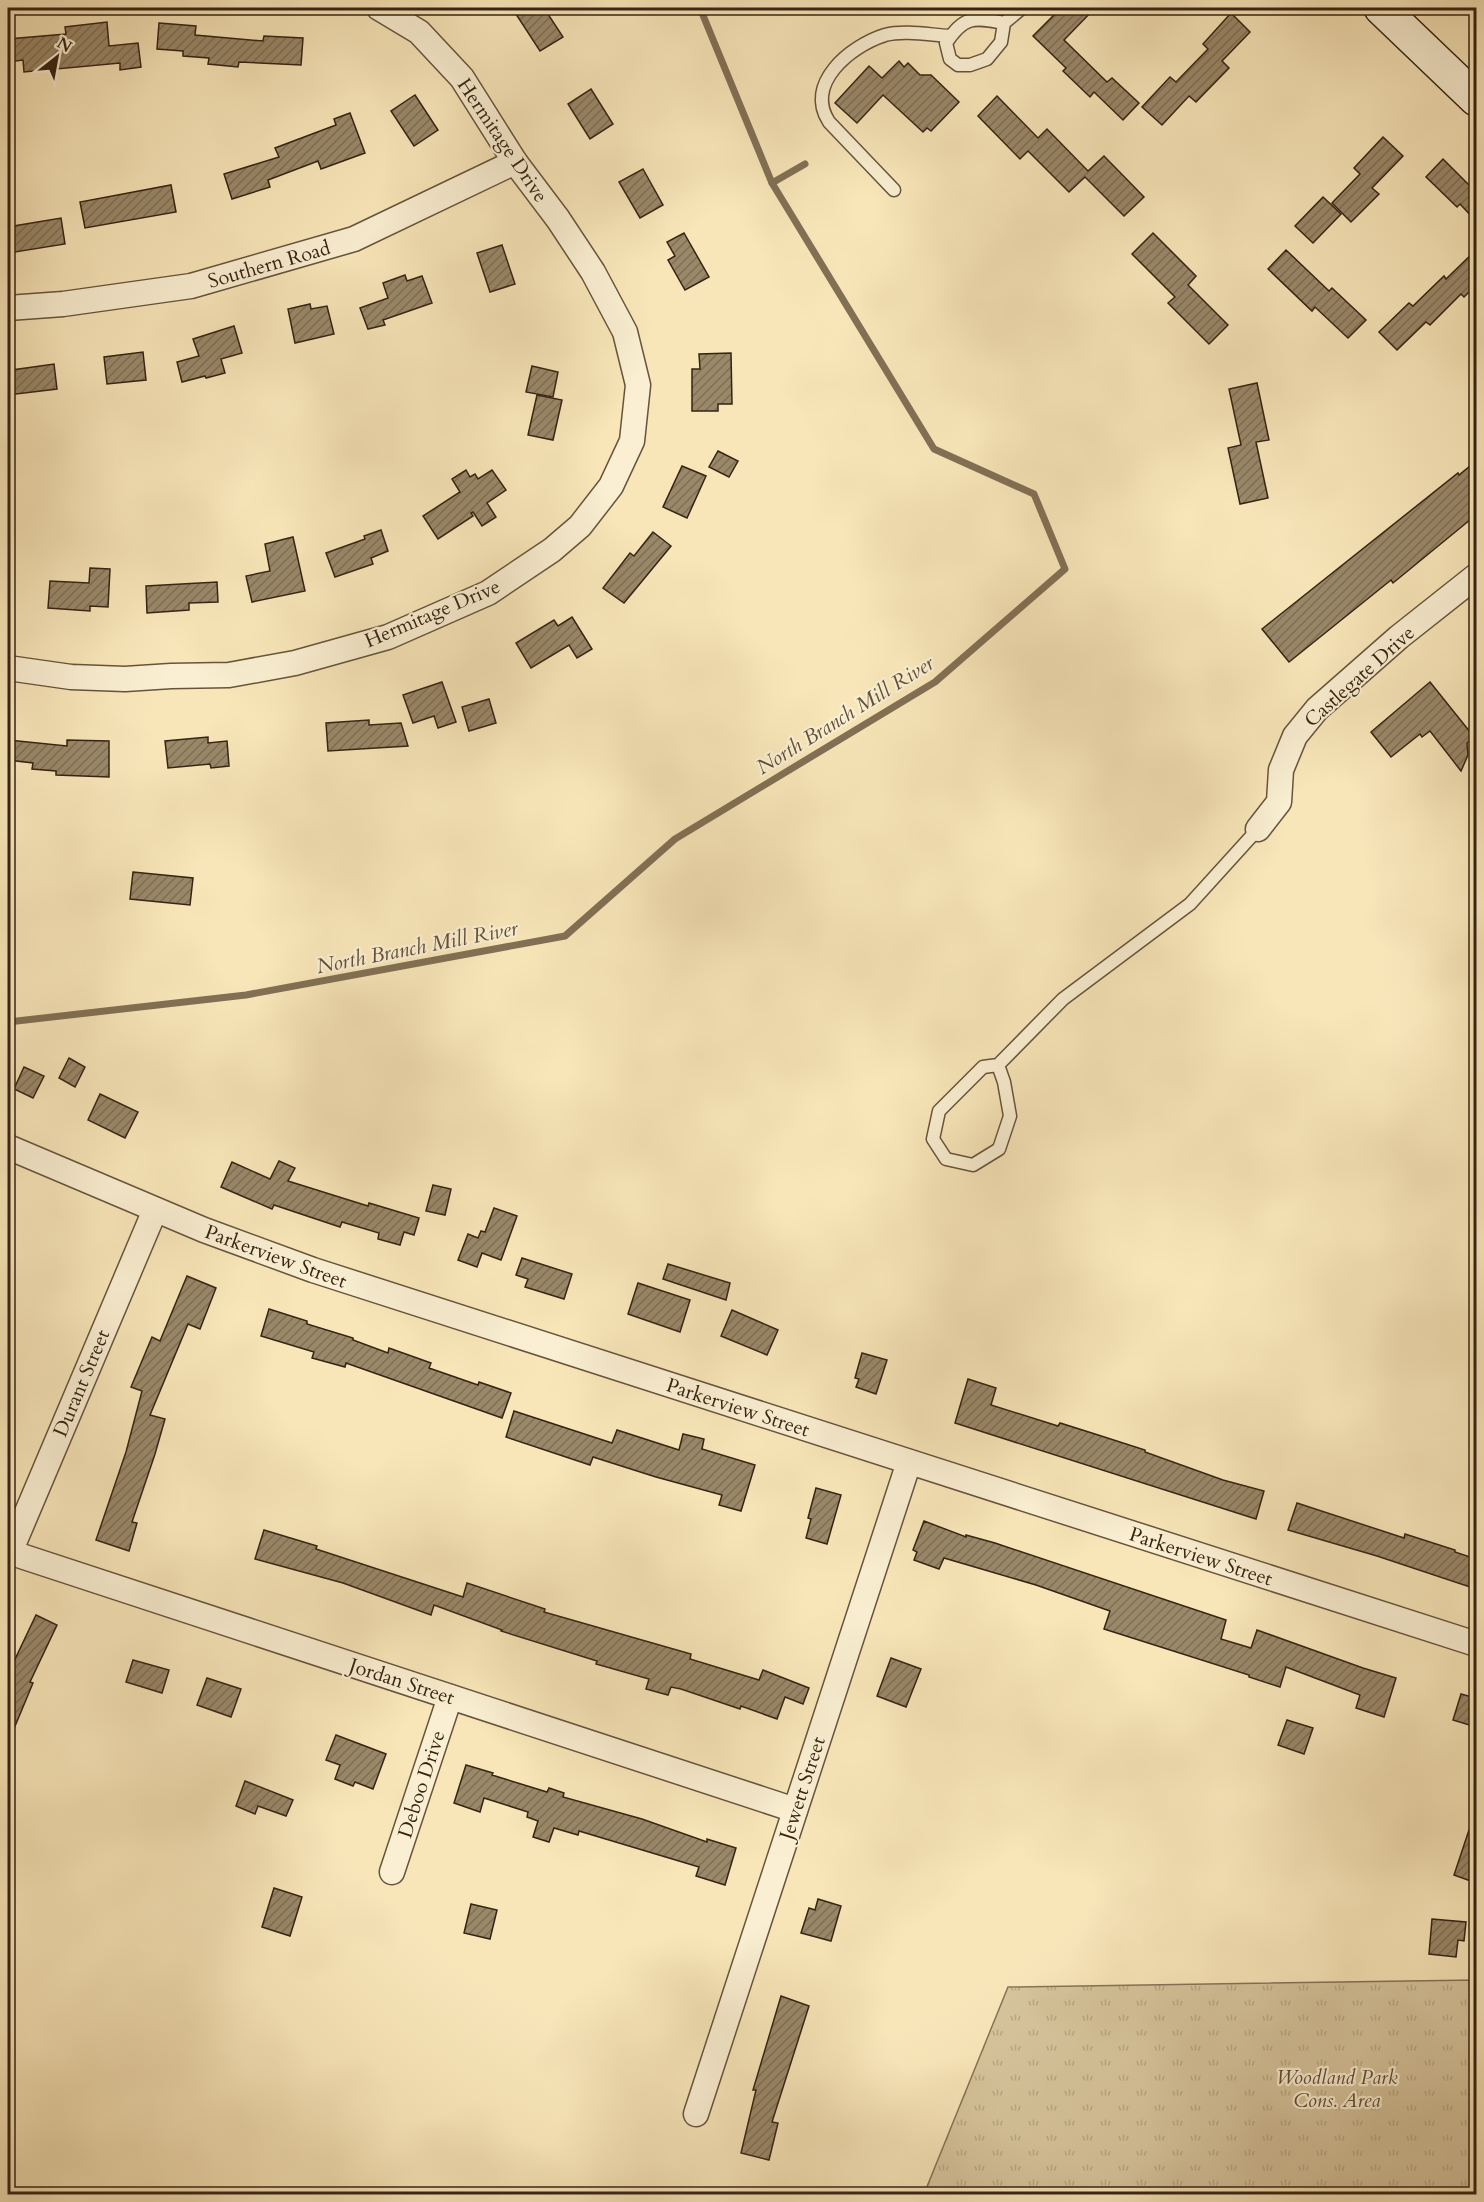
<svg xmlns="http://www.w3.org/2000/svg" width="1484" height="2202" font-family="Cardo,serif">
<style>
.park{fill:url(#park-tufts);stroke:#867458;stroke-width:1.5}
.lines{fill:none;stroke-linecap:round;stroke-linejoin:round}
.stream{stroke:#827055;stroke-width:7}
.building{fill:url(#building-hatch);stroke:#352313;stroke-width:1.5}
.service-casing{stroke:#66543c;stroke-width:15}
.minor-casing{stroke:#66543c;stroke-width:27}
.secondary-casing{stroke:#352313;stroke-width:36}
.service{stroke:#faefd2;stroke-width:12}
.minor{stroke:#faefd2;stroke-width:24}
.secondary{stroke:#faefd2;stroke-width:33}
.labels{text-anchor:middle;stroke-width:4.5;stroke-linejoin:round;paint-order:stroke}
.street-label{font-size:20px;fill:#352313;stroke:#faefd2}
.park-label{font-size:20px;font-style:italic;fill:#5e4c36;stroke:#faefd2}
.water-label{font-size:21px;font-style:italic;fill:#62503a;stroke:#faefd2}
</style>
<defs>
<pattern id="park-tufts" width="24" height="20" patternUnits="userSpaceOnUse" patternTransform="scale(1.5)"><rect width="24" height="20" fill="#d7c59d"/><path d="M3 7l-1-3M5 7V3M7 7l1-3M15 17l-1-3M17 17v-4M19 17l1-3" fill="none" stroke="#b9a986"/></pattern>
<pattern id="building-hatch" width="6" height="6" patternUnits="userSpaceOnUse" patternTransform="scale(1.5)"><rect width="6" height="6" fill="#9a8869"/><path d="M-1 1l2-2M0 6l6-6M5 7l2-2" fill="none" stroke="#7e6f55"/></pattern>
</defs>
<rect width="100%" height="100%" fill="#f8e6b9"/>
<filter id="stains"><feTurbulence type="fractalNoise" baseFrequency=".00333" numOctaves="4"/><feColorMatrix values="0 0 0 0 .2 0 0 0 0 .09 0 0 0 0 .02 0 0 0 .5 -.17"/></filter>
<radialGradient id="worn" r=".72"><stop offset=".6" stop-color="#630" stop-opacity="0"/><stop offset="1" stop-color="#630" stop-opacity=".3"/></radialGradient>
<path class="park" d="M1476 1980V2194H924L1008 1987Z"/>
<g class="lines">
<g class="stream">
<path d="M772 183 805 164"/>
<path d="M8 1022 246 995 565 936 675 839 935 682 1065 569 1034 494 934 449 772 183 700 8"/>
</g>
</g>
<g class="building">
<path d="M512 8H544L563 37 540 51Z"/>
<path d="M1061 8H1095L1064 40 1107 82 1112 78 1139 103 1123 120 1094 92 1090 97 1063 71 1066 68 1033 36Z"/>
<path d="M1231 13 1250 32 1222 61 1229 68 1196 102 1189 96 1162 125 1142 107 1170 77 1176 82 1208 49 1203 44Z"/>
<path d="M107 22 109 46 138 43 141 67 120 70V63L24 72 23 60 8 62V39L66 34 65 27Z"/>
<path d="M159 23 196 26 195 35 263 41 264 36 303 38 301 65 239 62 238 67 208 64 209 58 183 56V51L157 49Z"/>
<path d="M899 61 904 67 908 63 920 75H931L959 102 931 131 927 128 923 132 883 95 857 123 835 103 869 66 882 78Z"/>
<path d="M591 89 613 124 590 139 568 104Z"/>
<path d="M415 95 438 130 414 146 391 111Z"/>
<path d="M997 96 1038 138 1047 129 1088 171 1104 156 1144 197 1124 216 1085 177 1069 192 1028 151 1020 159 978 116Z"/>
<path d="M350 113 365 153 321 169 318 161 268 180 270 187 232 199 224 174 279 157 275 148 336 125 334 119Z"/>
<path d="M1383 137 1403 156 1372 188 1379 194 1351 222 1332 203 1360 174 1354 168Z"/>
<path d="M1443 159 1476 192V221L1460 204 1457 207 1426 177Z"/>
<path d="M643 169 663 205 640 218 619 182Z"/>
<path d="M171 185 176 212 85 228 80 202Z"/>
<path d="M1323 197 1341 214 1313 243 1295 226Z"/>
<path d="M61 218 65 244 9 253 8 227Z"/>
<path d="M684 233 709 277 685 290 668 260 675 256 667 242Z"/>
<path d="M1153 233 1196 276 1188 285 1228 325 1209 344 1168 303 1175 297 1132 254Z"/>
<path d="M502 245 515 284 490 292 477 253Z"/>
<path d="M1286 250 1329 291 1332 288 1366 320 1348 338 1315 307 1312 311 1268 269Z"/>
<path d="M1476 250V285L1464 297 1461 294 1430 325 1426 322 1397 350 1379 332 1409 303 1413 306 1444 276 1446 279Z"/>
<path d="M405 275 407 281 422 276 432 303 383 320 385 325 368 329 360 308 388 298 383 283Z"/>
<path d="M310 304 311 309 327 306 334 334 295 343 288 309Z"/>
<path d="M234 326 242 353 221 359 225 373 206 378 205 376 182 382 177 362 199 356 193 339Z"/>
<path d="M143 352 146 380 107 384 104 357Z"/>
<path d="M731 353 732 404H718V411H692V369H700L699 354Z"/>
<path d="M54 364 57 389 8 395V375H12V370Z"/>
<path d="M532 366 558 372 553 397 526 392Z"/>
<path d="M1257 383 1269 440 1256 442 1268 498 1240 504 1228 448 1241 445 1229 389Z"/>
<path d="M537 395 562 400 553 440 528 435Z"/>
<path d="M718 451 738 461 729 477 709 467Z"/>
<path d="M1476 461V515L1393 583 1391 580 1289 662 1262 629 1458 473 1459 475Z"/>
<path d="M682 466 706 476 687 518 663 507Z"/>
<path d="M466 470 470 477 475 474 478 479 492 470 506 490 487 503 496 517 482 526 473 512 471 513 473 516 438 539 423 516 460 492 452 479Z"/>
<path d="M381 530 388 551 371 558 373 564 335 577 326 553 365 539 364 536Z"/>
<path d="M653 532 671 546 624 603 603 588 630 553 634 556Z"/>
<path d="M293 537 305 591 252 602 246 576 270 571 265 544Z"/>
<path d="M90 568 110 569 108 607 90 606V611L48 608 50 581 89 583Z"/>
<path d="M217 582 218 602 189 603V610L147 613 146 586Z"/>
<path d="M572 617 592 649 577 658 569 645 531 668 516 643 554 620 558 626Z"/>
<path d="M442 682 456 722 438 728 434 716 413 723 403 695Z"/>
<path d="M1430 682 1474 737 1467 743 1468 755 1461 771 1430 731 1422 737 1420 734 1391 757 1371 732Z"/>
<path d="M489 699 496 723 469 731 462 707Z"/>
<path d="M369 720V725L401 723 408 746 328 751 326 723Z"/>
<path d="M208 737V743L227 741 229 766 211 768 210 764 168 768 165 741Z"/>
<path d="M8 740 67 746V740L109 741V777L56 775V771L32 769 33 763 8 760Z"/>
<path d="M133 872 193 878 190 905 130 899Z"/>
<path d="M69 1058 85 1067 75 1087 59 1078Z"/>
<path d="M24 1067 44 1076 33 1098 14 1089Z"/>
<path d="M100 1094 138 1112 125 1138 88 1120Z"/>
<path d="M279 1161 295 1168 288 1181 368 1206 369 1203 419 1218 414 1235 404 1232 400 1245 378 1239 379 1233 342 1222 340 1227 274 1205 272 1209 221 1187 232 1162 270 1179Z"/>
<path d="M433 1185 451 1189 445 1215 426 1211Z"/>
<path d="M494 1208 517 1216 501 1260 482 1253 477 1267 458 1260 468 1234 478 1238 481 1231 485 1232Z"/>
<path d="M522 1258 572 1274 564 1299 525 1287 528 1279 516 1275Z"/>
<path d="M668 1264 730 1283 726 1300 663 1279Z"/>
<path d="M187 1276 216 1288 200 1329 188 1324 150 1415 165 1419 155 1454 132 1522 137 1523 129 1551 96 1540 126 1452 142 1391 131 1387 152 1337 160 1341Z"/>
<path d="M638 1283 690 1300 680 1332 628 1314Z"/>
<path d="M269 1309 307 1321V1324L353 1338V1340L388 1353 389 1348 431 1363 429 1368 478 1385 479 1382 511 1393 502 1418 346 1363 345 1367 312 1358 314 1352 261 1336Z"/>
<path d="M732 1310 778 1330 767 1355 721 1336Z"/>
<path d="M862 1353 887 1360 876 1394 856 1387 859 1379 855 1378Z"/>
<path d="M968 1379 996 1388 991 1405 1058 1426 1060 1423 1095 1434 1145 1450V1452L1223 1480 1264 1491 1256 1519 955 1423Z"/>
<path d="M514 1411 612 1443 617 1430 679 1450 683 1434 704 1439 702 1449 755 1465 741 1511 719 1505 722 1495 656 1477 593 1457 590 1465 506 1437Z"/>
<path d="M816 1488 841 1495 827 1544 806 1538 811 1519 808 1518Z"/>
<path d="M1297 1503 1404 1538 1405 1534 1455 1550V1552L1476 1559V1589L1377 1556 1288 1530Z"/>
<path d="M924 1521 966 1537V1535L995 1543 1226 1620 1221 1639 1251 1648 1257 1630 1363 1668 1396 1678 1384 1717 1356 1708 1360 1695 1286 1667 1280 1687 1249 1677V1675L1104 1629 1110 1611 1036 1585 944 1558 939 1569 914 1560 917 1552 913 1550Z"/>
<path d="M264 1530 317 1546 316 1549 463 1597 467 1583 545 1609 544 1612 691 1654 690 1659 759 1680 763 1670 809 1688 803 1704 785 1697 777 1719 741 1706 740 1709 681 1689 671 1687 668 1695 646 1689 649 1679 596 1664 597 1661 501 1631 502 1630 434 1605 431 1615 343 1583 255 1559Z"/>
<path d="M36 1615 57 1625 30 1682 33 1683 8 1743V1674Z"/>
<path d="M891 1658 921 1669 906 1707 877 1696Z"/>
<path d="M133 1660 169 1670 162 1693 126 1682Z"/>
<path d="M207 1678 241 1689 231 1717 197 1705Z"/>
<path d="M1461 1694 1476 1698V1727L1453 1720Z"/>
<path d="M1287 1720 1313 1728 1304 1754 1278 1745Z"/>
<path d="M336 1735 386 1754 373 1789 355 1782 353 1786 335 1779 340 1765 326 1760Z"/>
<path d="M466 1765 493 1773 492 1775 547 1792 549 1788 564 1793 563 1797 642 1819 707 1842V1839L736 1848 725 1885 696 1876 699 1867 579 1831 578 1835 554 1828 549 1842 533 1837 538 1821 527 1817 528 1812 484 1798 480 1812 454 1803Z"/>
<path d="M245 1781 293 1800 286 1816 258 1806 255 1814 236 1806Z"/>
<path d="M1473 1818H1476V1883L1454 1875Z"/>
<path d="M274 1888 302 1897 290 1936 262 1927Z"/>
<path d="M818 1899 841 1906 831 1941 801 1933 809 1908 815 1910Z"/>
<path d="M471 1904 497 1910 490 1939 464 1933Z"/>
<path d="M1432 1919 1466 1922 1464 1941 1458 1940 1456 1957 1429 1954Z"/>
<path d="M781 1996 809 2006 772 2122 778 2123 769 2160 741 2153 756 2090H753Z"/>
</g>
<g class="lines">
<g class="service-casing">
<g id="service">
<path d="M1004 23C973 17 964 16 946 43L950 59 958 65H970L987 59 1001 42 1004 23 1022 8"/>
<path d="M894 190 829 122C804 84 850 46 885 35 905 30 930 35 950 36"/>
<path d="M998 1065 1004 1082 1010 1116 999 1149 973 1165 946 1159 933 1139 939 1111 983 1067 998 1065 1063 999 1190 904 1258 829"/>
</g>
</g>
<g class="minor-casing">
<g id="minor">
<path d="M8 308 63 304 191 286 354 239 515 162"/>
<path d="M8 668 71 677 125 679 171 676 229 675 295 663 388 637 488 593 552 550 580 526 611 486 632 441 638 385 625 332 593 272 558 219 515 162 462 78 419 32 379 8"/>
<path d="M1258 829 1279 802 1281 770 1295 736 1317 709 1399 637 1476 576"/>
<path d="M8 1147 204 1230 313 1270 1476 1644"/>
<path d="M9 1552 795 1810"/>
<path d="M8 1557 155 1210"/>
<path d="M392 1872 450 1697"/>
<path d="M696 2114 909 1462"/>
</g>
</g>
<g class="secondary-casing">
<path id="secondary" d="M1381 8 1476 99"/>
</g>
<use href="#service" class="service"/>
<use href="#minor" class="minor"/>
<use href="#secondary" class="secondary"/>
</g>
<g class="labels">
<g class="street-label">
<text transform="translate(503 140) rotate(56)" y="7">Hermitage Drive</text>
<text transform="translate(269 264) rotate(-16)" y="7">Southern Road</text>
<text transform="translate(432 613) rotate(-23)" y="7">Hermitage Drive</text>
<text transform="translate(1359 676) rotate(-42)" y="7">Castlegate Drive</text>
<text transform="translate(276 1256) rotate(20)" y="7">Parkerview Street</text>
<text transform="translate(81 1383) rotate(-67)" y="7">Durant Street</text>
<text transform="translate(738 1407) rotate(18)" y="7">Parkerview Street</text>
<text transform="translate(1201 1556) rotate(18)" y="7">Parkerview Street</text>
<text transform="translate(402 1681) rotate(18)" y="7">Jordan Street</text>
<text transform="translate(421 1784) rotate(-72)" y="7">Deboo Drive</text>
<text transform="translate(802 1788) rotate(-72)" y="7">Jewett Street</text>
</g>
<g class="park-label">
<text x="1337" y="2084">Woodland Park<tspan x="1337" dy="23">Cons. Area</tspan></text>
</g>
<g class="water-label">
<text transform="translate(845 715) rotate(-32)" y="7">North Branch Mill River</text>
<text transform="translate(417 947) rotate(-11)" y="7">North Branch Mill River</text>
</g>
</g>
<rect width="1484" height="2202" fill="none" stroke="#f8e6b9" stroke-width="30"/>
<rect x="9" y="9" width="1466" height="2184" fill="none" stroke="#352313" stroke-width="3"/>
<rect x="15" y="15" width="1454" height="2172" fill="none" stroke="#352313" stroke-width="1.5"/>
<g transform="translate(57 57) rotate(31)" stroke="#faefd2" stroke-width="4.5" paint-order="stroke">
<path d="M0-4.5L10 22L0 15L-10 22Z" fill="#352313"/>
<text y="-9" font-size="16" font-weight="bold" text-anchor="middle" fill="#352313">N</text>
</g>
<rect width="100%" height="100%" filter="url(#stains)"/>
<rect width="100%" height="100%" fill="url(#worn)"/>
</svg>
